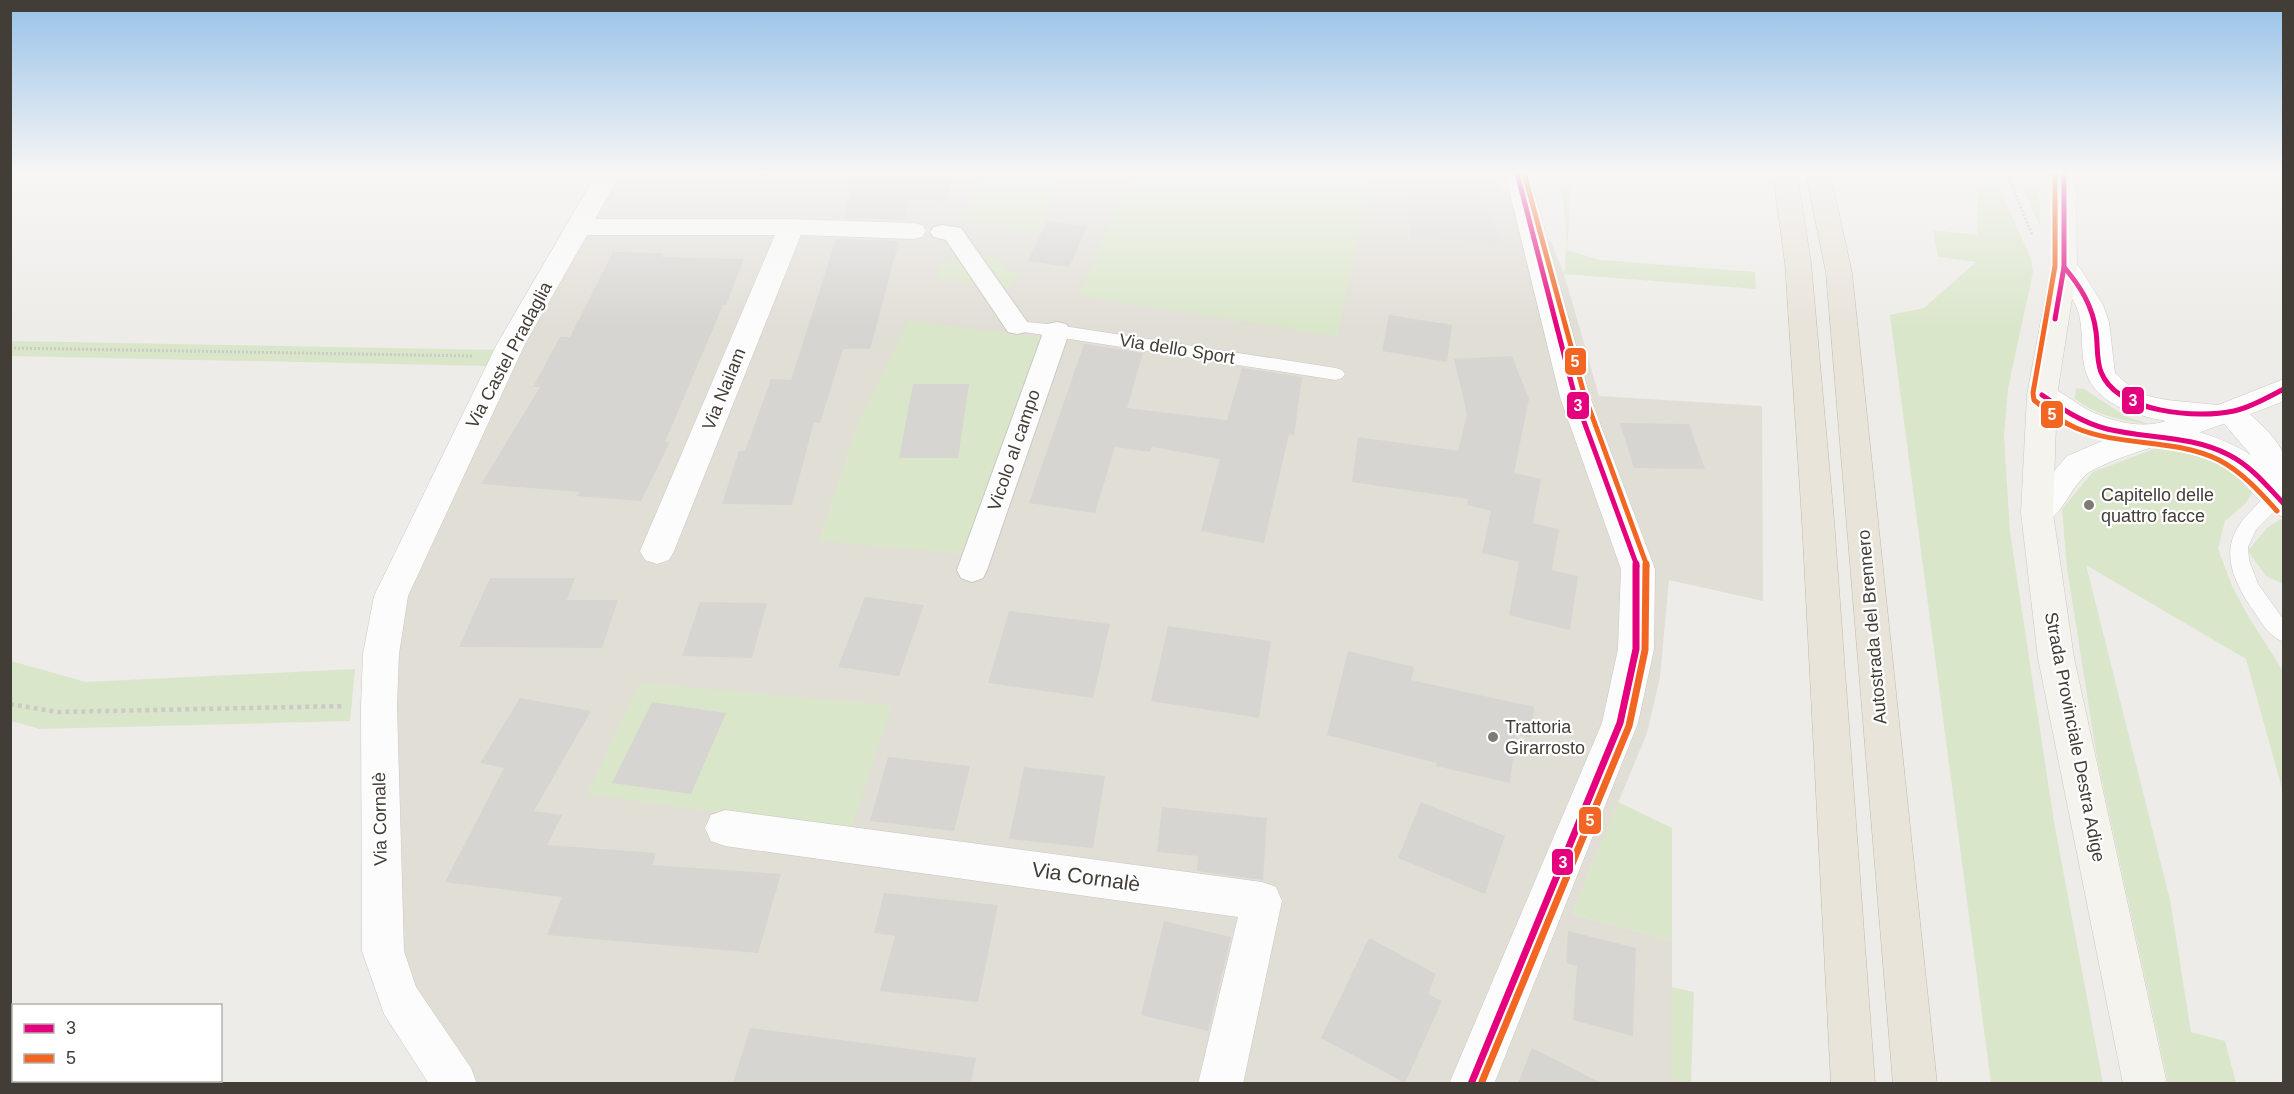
<svg xmlns="http://www.w3.org/2000/svg" width="2294" height="1094" font-family="Helvetica,sans-serif">
<style>
.residential{fill:#e1ded6}
.green{fill:#dae6ca}
.parking{fill:#dddbd8}
.building{fill:#d7d5d1}
.lines{fill:none;stroke-linecap:round;stroke-linejoin:round}
.service-casing{stroke:#cac8c4;stroke-width:1}
.pedestrian-casing{stroke:#cac8c4;stroke-width:2}
.minor-casing{stroke:#cac8c4;stroke-width:1}
.tertiary-casing{stroke:#cac8c4;stroke-width:1}
.secondary-casing{stroke:#ccc9c0;stroke-width:1}
.motorway-casing{stroke:#c2b9a7;stroke-width:1}
.path-far1{stroke:#cccac6;stroke-width:3;stroke-dasharray:2 2;stroke-linecap:butt}
.path{stroke:#cccac6;stroke-width:4.5;stroke-dasharray:4 4;stroke-linecap:butt}
.service{fill:#fcfcfc;fill-rule:evenodd}
.pedestrian{fill:#fcfcfc;fill-rule:evenodd}
.minor{fill:#fcfcfc;fill-rule:evenodd}
.tertiary{fill:#fcfcfc;fill-rule:evenodd}
.secondary{fill:#f5f3ee;fill-rule:evenodd}
.motorway{fill:#e9e4da;fill-rule:evenodd}
.bus-1-far1-casing{stroke:#fff;stroke-width:9}
.bus-1-casing{stroke:#fff;stroke-width:11}
.bus-2-far1-casing{stroke:#fff;stroke-width:9}
.bus-2-casing{stroke:#fff;stroke-width:11}
.bus-1-far1{stroke:#e5007d;stroke-width:5}
.bus-1{stroke:#e5007d;stroke-width:7}
.bus-2-far1{stroke:#f26522;stroke-width:5}
.bus-2{stroke:#f26522;stroke-width:7}
.poi-dot{fill:#7e7a74;stroke:#fff;stroke-width:2}
.labels{text-anchor:middle;stroke-width:4.5;stroke-linejoin:round;paint-order:stroke}
.street-label{font-size:18px;fill:#423d36;stroke:#fff}
.poi-label{font-size:18px;fill:#423d36;stroke:#fff;text-anchor:start}
.near-street-label{font-size:21px;fill:#423d36;stroke:#fff}
.line-badge{stroke:#fff;stroke-width:2}
.badge-label{font-size:16px;text-anchor:middle;font-weight:bold;fill:#fff}
</style>
<rect width="100%" height="100%" fill="#edece8"/>
<path class="residential" d="M615 173H1489L1552 244 1564 274 1599 396 1762 406 1763 601 1669 580 1660 677 1647 733 1572 914 1672 941V1083H469L394 961 397 593 519 342Z"/>
<g class="green">
<path d="M983 173H1062L1037 230 959 220Z"/>
<path d="M1132 173H1372L1337 336 1079 296Z"/>
<path d="M1556 173H1572L1567 250 1600 260 1755 272 1756 289 1564 274C1568 240 1567 206 1556 173Z"/>
<path d="M1978 173H1993L2031 259 2033 272 2008 388 2004 437 2010 532 2054 822 2103 1083H1991L1890 315 1924 308 1976 262 1938 257 1933 230 1977 235Z"/>
<path d="M2016 173H2039L2040 227Z"/>
<path d="M968 255 996 258 1007 271 1019 272 1000 304H987L983 286 938 279 941 265Z"/>
<path d="M908 321 1047 338 968 554 819 541 860 419Z"/>
<path d="M11 341 496 350 487 366 11 356Z"/>
<path d="M2076 388 2084 389 2125 416 2152 425C2125 421 2097 416 2075 399Z"/>
<path d="M2162 446 2186 449 2234 470 2253 492 2245 504 2225 521 2218 549 2232 586 2248 616 2283 671V792L2246 659 2086 565 2170 900 2191 1032 2225 1041 2236 1083H2168L2097 758 2067 568 2062 509 2093 472Z"/>
<path d="M2281 519 2284 524 2283 584 2266 576 2248 551 2267 528Z"/>
<path d="M11 661 86 682 355 669 350 721 40 729 11 721Z"/>
<path d="M640 683 892 705 850 832 587 794Z"/>
<path d="M1618 802 1672 828V941L1572 914Z"/>
<path d="M1671 987 1694 992 1691 1083H1672Z"/>
</g>
<path class="parking" d="M1409 173H1475L1501 242 1410 238Z"/>
<g class="building">
<path d="M849 173H955L946 201 910 199 904 220 843 218 850 195Z"/>
<path d="M1047 221 1087 227 1069 267 1028 261Z"/>
<path d="M836 239 899 241 870 349H843L820 423 814 422 792 505 722 504 739 451H745L771 379 791 380Z"/>
<path d="M613 252 664 253 662 257 744 259 726 305H723L665 442H670L641 501 577 496 580 492 481 484 540 387H533L560 337H570Z"/>
<path d="M1389 315 1452 325 1447 362 1382 351Z"/>
<path d="M1084 344 1143 353 1127 408 1227 420 1242 368 1302 377 1294 436 1289 434 1264 543 1201 531 1220 459 1152 447 1150 452 1115 447 1095 513 1029 503Z"/>
<path d="M1512 356 1529 399 1514 473 1541 479 1533 523 1559 529 1552 570 1578 576 1570 630 1509 615 1519 562 1482 553 1491 511 1467 505 1468 499 1352 482 1358 437 1458 451 1467 414 1454 359Z"/>
<path d="M913 384H969L958 458H899Z"/>
<path d="M1620 423 1689 424 1705 469 1634 468Z"/>
<path d="M490 578H575L567 600H618L602 648 459 647Z"/>
<path d="M865 597 924 605 899 676 838 667Z"/>
<path d="M700 602 767 603 752 658 682 656Z"/>
<path d="M1009 611 1110 624 1093 698 988 683Z"/>
<path d="M1168 626 1271 641 1259 718 1151 701Z"/>
<path d="M1348 651 1414 667 1411 680 1534 707 1531 738 1516 734 1510 783 1436 766 1437 763 1327 735Z"/>
<path d="M520 698 591 711 534 811 562 815 547 845 656 853 652 865 781 874 758 953 547 935 562 897 445 882 504 768 480 763Z"/>
<path d="M652 702 726 713 691 794 612 783Z"/>
<path d="M888 757 970 766 954 831 870 821Z"/>
<path d="M1024 767 1105 776 1093 848 1009 839Z"/>
<path d="M1421 802 1505 836 1485 894 1398 858Z"/>
<path d="M1162 807 1267 818 1263 880 1197 871 1198 856 1157 852Z"/>
<path d="M884 893 998 905 978 1002 880 991 895 936 874 933Z"/>
<path d="M1164 921 1231 937 1208 1031 1141 1015Z"/>
<path d="M1568 931 1636 948 1633 1036 1573 1020 1577 966 1566 963Z"/>
<path d="M1369 938 1436 974 1428 994 1442 1001 1405 1083 1321 1038Z"/>
<path d="M750 1028 976 1058 971 1083H733Z"/>
<path d="M1532 1048 1601 1083H1518Z"/>
</g>
<g class="lines">
<g class="service-casing">
<g id="service">
<path d="M1017 321 1057 325 1336 368 1342 370 1345 374 1342 378 1336 380 1011 330 1009 326 1011 322Z"/>
<path d="M2277 490 2284 492V502L2256 530 2248 547 2249 560 2258 584 2284 620V642C2271 638 2262 624 2255 613 2230 577 2216 544 2252 510 2259 502 2267 493 2277 490Z"/>
</g>
</g>
<g class="pedestrian-casing">
<g id="pedestrian">
<path d="M942 225 961 228 1030 326 1026 332 1017 334 1008 332 946 240 934 237 930 232 934 227Z"/>
<path d="M1057 322 1066 324 1070 330 987 570 983 578 972 582 961 578 957 570 1044 330 1048 324Z"/>
</g>
</g>
<g class="minor-casing">
<g id="minor">
<path d="M597 173H621L595 219H791L913 223 922 225 926 231 922 237 913 239 801 235 674 551 669 560 657 564 645 560 640 551 775 235H587L525 344 408 596 399 654 397 706 404 951 416 987 471 1068 477 1084H429L384 1014 362 951 361 706 363 654 374 596 497 344Z"/>
<path d="M2229 402C2246 407 2279 438 2284 456 2287 470 2284 501 2284 517 2262 510 2249 485 2231 472 2205 454 2177 452 2147 444L2143 436 2147 428C2176 420 2226 439 2251 455L2214 412 2218 405Z"/>
<path d="M725 810 1262 882 1276 887 1282 901 1243 1084H1198L1238 917 725 846 711 841 705 828 711 815Z"/>
</g>
</g>
<g class="tertiary-casing">
<g id="tertiary">
<path d="M1505 173H1529L1590 397 1655 569 1654 649 1638 723 1494 1084H1449L1602 723 1618 649 1621 569 1560 397Z"/>
<path d="M2064 259 2073 261 2080 268 2103 305 2109 322 2115 373 2134 390 2148 396 2167 400 2218 405 2284 379V401C2249 415 2215 427 2180 439 2150 448 2120 456 2093 470 2067 483 2062 533 2026 522L2021 513 2026 504 2067 456 2107 439C2082 433 2041 418 2027 395L2032 388C2054 381 2070 401 2090 411 2113 422 2142 429 2166 421 2133 415 2091 403 2084 365 2081 348 2083 331 2079 314 2073 295 2061 283 2051 267L2055 261Z"/>
</g>
</g>
<g class="secondary-casing">
<path id="secondary" d="M2052 173H2076L2077 267 2057 395 2053 513 2074 658 2167 1084H2123L2038 658 2021 513 2027 395 2051 267Z"/>
</g>
<g class="motorway-casing">
<g id="motorway">
<path d="M1773 173H1797L1811 263 1834 520 1875 1084H1831L1802 520 1785 263Z"/>
<path d="M1806 173H1830L1852 273 1937 1084H1893L1826 273Z"/>
</g>
</g>
<g class="path-far1">
<path d="M2007 173 2032 235"/>
<path d="M10 348 472 356"/>
</g>
<path class="path" d="M10 704 58 712 345 706"/>
<use href="#service" class="service"/>
<use href="#pedestrian" class="pedestrian"/>
<use href="#minor" class="minor"/>
<use href="#tertiary" class="tertiary"/>
<use href="#secondary" class="secondary"/>
<use href="#motorway" class="motorway"/>
<g class="bus-1-far1-casing">
<g id="bus-1-far1">
<path d="M1517 173 1575 397 1637 566"/>
<path d="M2064 267C2080 286 2093 306 2096 332 2098 345 2096 359 2101 372 2117 413 2198 419 2234 411 2252 407 2268 397 2284 389"/>
<path d="M2055 319 2064 267V173"/>
<path d="M2042 395C2062 409 2083 423 2107 429 2148 439 2191 435 2229 455 2251 466 2267 486 2284 504"/>
</g>
</g>
<g class="bus-1-casing">
<path id="bus-1" d="M1471 1084 1620 723 1636 649V564"/>
</g>
<g class="bus-2-far1-casing">
<g id="bus-2-far1">
<path d="M1524 173 1584 394 1647 566"/>
<path d="M2055 173V266L2033 393 2034 400C2047 411 2060 421 2076 428 2121 447 2174 438 2219 460 2242 472 2260 492 2277 511"/>
</g>
</g>
<g class="bus-2-casing">
<path id="bus-2" d="M1481 1084 1629 726 1645 650 1646 564"/>
</g>
<use href="#bus-1-far1" class="bus-1-far1"/>
<use href="#bus-1" class="bus-1"/>
<use href="#bus-2-far1" class="bus-2-far1"/>
<use href="#bus-2" class="bus-2"/>
</g>
<linearGradient id="sky" x2="0" y2="1"><stop stop-color="#97c2e8"/><stop offset="0.53" stop-color="#f7f6f5"/><stop offset="1" stop-color="#f7f6f5" stop-opacity="0"/></linearGradient>
<rect width="2294" height="326" fill="url(#sky)"/>
<g class="poi-dot">
<circle cx="2089" cy="505" r="6"/>
<circle cx="1493" cy="737" r="6"/>
</g>
<g class="labels">
<g class="street-label">
<text transform="translate(1177 349) rotate(9)" y="6">Via dello Sport</text>
<text transform="translate(509 355) rotate(-62)" y="6">Via Castel Pradaglia</text>
<text transform="translate(724 389) rotate(-68)" y="6">Via Nailam</text>
<text transform="translate(1014 450) rotate(-71)" y="6">Vicolo al campo</text>
<text transform="translate(1872 627) rotate(-95)" y="6">Autostrada del Brennero</text>
<text transform="translate(2075 737) rotate(79)" y="6">Strada Provinciale Destra Adige</text>
<text transform="translate(380 819) rotate(-91)" y="6">Via Cornalè</text>
</g>
<g class="poi-label">
<text x="2101" y="501">Capitello delle<tspan x="2101" dy="21">quattro facce</tspan></text>
<text x="1505" y="733">Trattoria<tspan x="1505" dy="21">Girarrosto</tspan></text>
</g>
<g class="near-street-label">
<text transform="translate(1086 877) rotate(8)" y="7">Via Cornalè</text>
</g>
</g>
<g class="line-badge">
<rect x="1564" y="347" width="23" height="29" rx="6" fill="#f26522"/>
<rect x="2121" y="386" width="24" height="29" rx="6" fill="#e5007d"/>
<rect x="1566" y="391" width="24" height="29" rx="6" fill="#e5007d"/>
<rect x="2040" y="400" width="24" height="29" rx="6" fill="#f26522"/>
<rect x="1578" y="806" width="24" height="29" rx="6" fill="#f26522"/>
<rect x="1551" y="848" width="23" height="28" rx="6" fill="#e5007d"/>
</g>
<g class="badge-label">
<text x="1575" y="367">5</text>
<text x="2133" y="406">3</text>
<text x="1578" y="411">3</text>
<text x="2052" y="420">5</text>
<text x="1590" y="826">5</text>
<text x="1563" y="868">3</text>
</g>
<rect width="2294" height="1094" fill="none" stroke="#423d36" stroke-width="24"/>
<rect x="12" y="1004" width="210" height="78" fill="#ffffff" stroke="#b3b1af" stroke-width="1.5"/>
<rect x="24" y="1024" width="30" height="9" fill="#e5007d" stroke="#b3b1af" stroke-width="1.5"/>
<text x="66" y="1034" font-size="18" fill="#423d36">3</text>
<rect x="24" y="1054" width="30" height="9" fill="#f26522" stroke="#b3b1af" stroke-width="1.5"/>
<text x="66" y="1064" font-size="18" fill="#423d36">5</text>
</svg>
